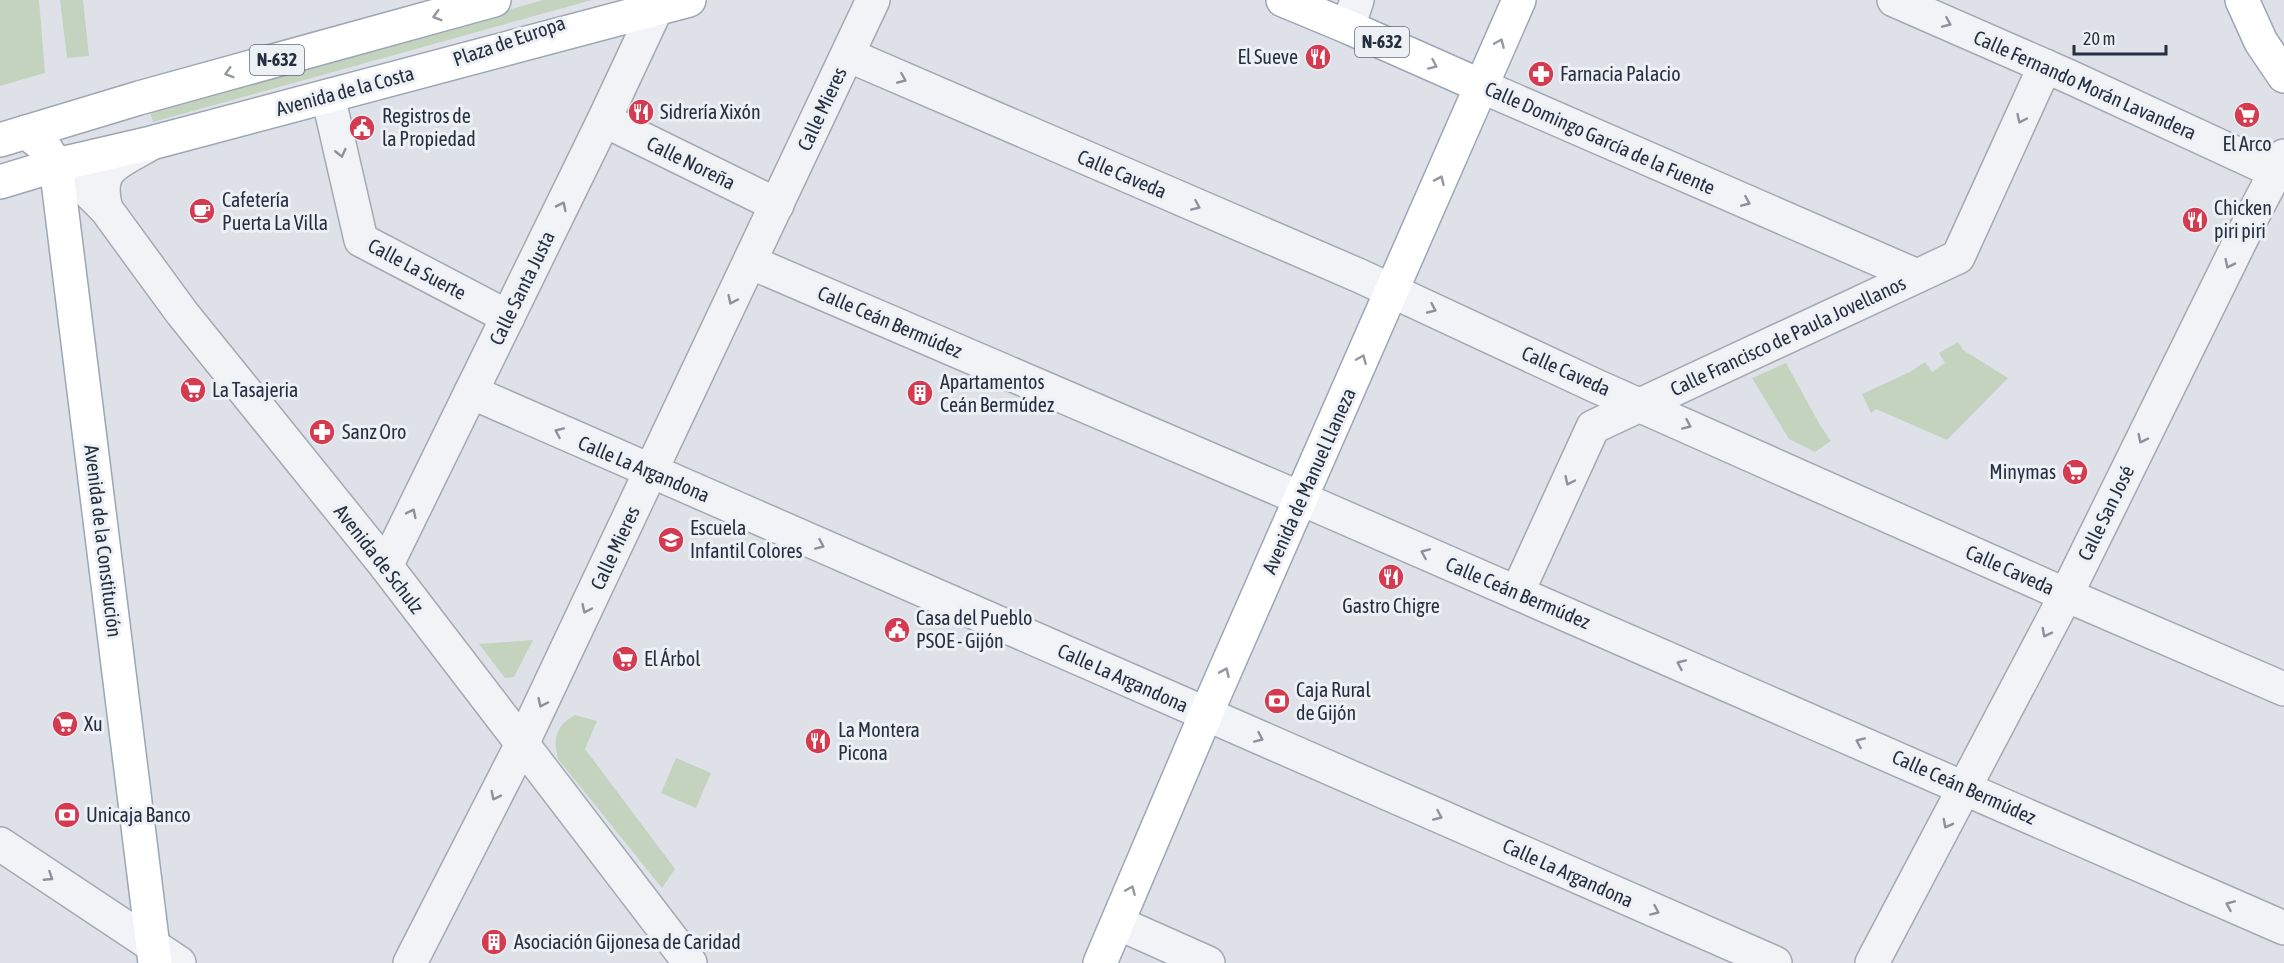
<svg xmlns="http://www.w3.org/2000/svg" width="2284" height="963" font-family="'Asap Condensed',sans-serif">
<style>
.green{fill:#c3d3be}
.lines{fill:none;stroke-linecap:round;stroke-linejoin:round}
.minor-casing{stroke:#a3a9b2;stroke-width:36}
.major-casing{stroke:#9ca6b5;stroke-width:36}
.minor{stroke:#f1f3f6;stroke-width:33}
.major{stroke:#fff;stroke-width:33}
.oneway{stroke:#9297a0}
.oneway2{stroke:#8c919b}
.labels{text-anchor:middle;stroke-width:6;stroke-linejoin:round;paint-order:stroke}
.shield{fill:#edf1f6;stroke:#626977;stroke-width:1.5}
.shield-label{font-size:18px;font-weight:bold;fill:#262f40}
.street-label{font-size:20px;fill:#262f40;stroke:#edf1f6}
.poi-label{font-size:20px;fill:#262f40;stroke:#edf1f6;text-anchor:start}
</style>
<rect width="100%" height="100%" fill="#dee2e8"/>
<g class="green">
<path d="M0 0H39L45 73 0 86Z"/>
<path d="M60 0H83L89 56 67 58Z"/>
<path d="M543 0H592L153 122 150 111Z"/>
<path d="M1958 342 1963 350 2008 378 1947 440 1876 409 1871 413 1862 394 1910 372 1925 362 1932 372 1945 363 1939 353Z"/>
<path d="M1786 363 1820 425 1831 441 1815 452 1789 439 1752 378Z"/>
<path d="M533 640 514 677 505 678 479 644Z"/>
<path d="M575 715 597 721 585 749 675 869 662 888 558 759C553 738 555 726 575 715Z"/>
<path d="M676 758 711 773 696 808 661 793Z"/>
</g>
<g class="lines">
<g class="minor-casing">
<g id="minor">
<path d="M1894 0 2070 77 2276 172"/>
<path d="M1348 27 1357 0"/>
<path d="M848 55 1360 276 1596 386 2066 595 2284 689"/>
<path d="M1481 86 1917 276"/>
<path d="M328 96 361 240 508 317"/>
<path d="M604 120 777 205"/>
<path d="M56 165 79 182 106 209 182 313 386 566 690 963"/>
<path d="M106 209C95 167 116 164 148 145"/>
<path d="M750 262 1302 499 2284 928"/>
<path d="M471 392 1775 963"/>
<path d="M386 566 604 120 656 9"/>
<path d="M1517 593 1593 427 1958 257 2045 66"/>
<path d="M0 844 179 963"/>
<path d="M1118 923 1208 963"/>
<path d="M410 963 522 744 873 0"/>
<path d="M1872 963 2066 595 2253 215 2284 156"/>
</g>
</g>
<g class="major-casing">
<g id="major">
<path d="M1283 0 1348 27 1481 86"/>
<path d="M2242 0 2261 42 2284 76"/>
<path d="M26 132 44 146 56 165 155 963"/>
<path d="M0 140 139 98 494 0"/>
<path d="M0 182 56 165 151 143 689 0"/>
<path d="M1100 963 1206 714 1519 0"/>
</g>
</g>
<use href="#minor" class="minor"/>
<use href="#major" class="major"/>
</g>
<defs><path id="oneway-chevron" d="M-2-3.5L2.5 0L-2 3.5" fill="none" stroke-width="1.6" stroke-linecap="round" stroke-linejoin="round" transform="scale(1.5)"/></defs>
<g class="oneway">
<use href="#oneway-chevron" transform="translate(437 16) rotate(164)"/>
<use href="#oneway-chevron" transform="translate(1500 43) rotate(-67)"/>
<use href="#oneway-chevron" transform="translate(1433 65) rotate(24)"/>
<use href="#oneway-chevron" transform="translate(229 73) rotate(164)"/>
<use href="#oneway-chevron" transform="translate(1440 180) rotate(-66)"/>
<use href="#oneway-chevron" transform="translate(1362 359) rotate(-67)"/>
<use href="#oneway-chevron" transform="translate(1225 672) rotate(-66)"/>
<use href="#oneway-chevron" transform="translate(1131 890) rotate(-67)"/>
</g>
<g class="oneway2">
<use href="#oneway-chevron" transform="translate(1947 23) rotate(23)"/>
<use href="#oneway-chevron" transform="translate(902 79) rotate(23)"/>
<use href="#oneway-chevron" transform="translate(2021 119) rotate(115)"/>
<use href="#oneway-chevron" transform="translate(341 153) rotate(77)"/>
<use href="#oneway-chevron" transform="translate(1746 202) rotate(23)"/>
<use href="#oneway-chevron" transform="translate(562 206) rotate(-64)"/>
<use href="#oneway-chevron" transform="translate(1196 206) rotate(23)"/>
<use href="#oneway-chevron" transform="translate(2229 264) rotate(116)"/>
<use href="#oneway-chevron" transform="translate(732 300) rotate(115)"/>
<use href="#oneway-chevron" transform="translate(1432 309) rotate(25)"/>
<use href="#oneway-chevron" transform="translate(1687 425) rotate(24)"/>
<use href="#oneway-chevron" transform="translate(559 432) rotate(-156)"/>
<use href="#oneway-chevron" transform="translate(2142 439) rotate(116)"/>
<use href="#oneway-chevron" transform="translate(1569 481) rotate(115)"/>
<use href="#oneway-chevron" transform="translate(412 513) rotate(-64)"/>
<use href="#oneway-chevron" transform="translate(820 545) rotate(24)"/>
<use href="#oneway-chevron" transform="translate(1425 553) rotate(-157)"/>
<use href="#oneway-chevron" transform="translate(586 609) rotate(115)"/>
<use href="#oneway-chevron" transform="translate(2046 633) rotate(117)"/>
<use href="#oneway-chevron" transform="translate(1681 664) rotate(-156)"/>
<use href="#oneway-chevron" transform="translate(542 703) rotate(115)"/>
<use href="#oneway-chevron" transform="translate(1259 738) rotate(24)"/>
<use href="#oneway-chevron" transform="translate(1860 742) rotate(-156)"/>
<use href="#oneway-chevron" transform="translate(495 796) rotate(117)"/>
<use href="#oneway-chevron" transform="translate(1438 816) rotate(24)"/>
<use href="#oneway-chevron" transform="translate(1947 824) rotate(118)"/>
<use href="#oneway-chevron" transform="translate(49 877) rotate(33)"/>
<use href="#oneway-chevron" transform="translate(2230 905) rotate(-156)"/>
<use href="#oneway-chevron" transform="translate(1655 911) rotate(24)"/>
</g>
<defs>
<g id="restaurant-disc" transform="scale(1.35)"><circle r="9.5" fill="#d53b50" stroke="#edf1f6"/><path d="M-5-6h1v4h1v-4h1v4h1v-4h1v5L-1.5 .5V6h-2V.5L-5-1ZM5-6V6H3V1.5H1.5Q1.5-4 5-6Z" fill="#fff"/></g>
<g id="pharmacy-disc" transform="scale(1.35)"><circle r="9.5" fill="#d53b50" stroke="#edf1f6"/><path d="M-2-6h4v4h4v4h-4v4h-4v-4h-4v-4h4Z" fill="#fff"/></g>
<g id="supermarket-disc" transform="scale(1.35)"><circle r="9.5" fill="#d53b50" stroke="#edf1f6"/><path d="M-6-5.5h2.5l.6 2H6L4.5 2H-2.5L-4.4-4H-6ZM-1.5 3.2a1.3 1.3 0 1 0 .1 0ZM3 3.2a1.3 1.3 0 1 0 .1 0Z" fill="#fff"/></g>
<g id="civic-disc" transform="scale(1.35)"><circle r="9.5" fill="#d53b50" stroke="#edf1f6"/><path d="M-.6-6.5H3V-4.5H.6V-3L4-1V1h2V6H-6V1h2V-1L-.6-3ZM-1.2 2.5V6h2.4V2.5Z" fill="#fff"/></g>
<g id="cafe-disc" transform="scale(1.35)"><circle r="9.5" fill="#d53b50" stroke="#edf1f6"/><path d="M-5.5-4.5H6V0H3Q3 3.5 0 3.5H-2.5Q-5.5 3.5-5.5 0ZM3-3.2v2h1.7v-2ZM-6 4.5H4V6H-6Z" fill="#fff"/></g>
<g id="building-disc" transform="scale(1.35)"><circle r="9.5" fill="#d53b50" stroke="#edf1f6"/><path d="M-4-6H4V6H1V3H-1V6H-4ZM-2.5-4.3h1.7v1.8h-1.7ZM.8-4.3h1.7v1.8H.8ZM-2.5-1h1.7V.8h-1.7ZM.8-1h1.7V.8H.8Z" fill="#fff"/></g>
<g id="school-disc" transform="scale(1.35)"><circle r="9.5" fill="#d53b50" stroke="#edf1f6"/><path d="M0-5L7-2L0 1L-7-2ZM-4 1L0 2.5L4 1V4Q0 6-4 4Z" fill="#fff"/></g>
<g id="bank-disc" transform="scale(1.35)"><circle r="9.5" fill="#d53b50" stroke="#edf1f6"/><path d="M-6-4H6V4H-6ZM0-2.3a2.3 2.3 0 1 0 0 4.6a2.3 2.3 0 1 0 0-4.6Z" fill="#fff"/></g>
</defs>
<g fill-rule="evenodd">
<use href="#restaurant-disc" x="1318" y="57"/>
<use href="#pharmacy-disc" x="1541" y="74"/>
<use href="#restaurant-disc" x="641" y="112"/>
<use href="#supermarket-disc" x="2247" y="115"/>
<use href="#civic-disc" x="362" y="128"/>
<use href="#cafe-disc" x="202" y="211"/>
<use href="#restaurant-disc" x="2195" y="220"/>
<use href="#supermarket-disc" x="193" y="390"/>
<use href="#building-disc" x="920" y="393"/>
<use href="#pharmacy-disc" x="322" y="432"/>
<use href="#supermarket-disc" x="2075" y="472"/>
<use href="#school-disc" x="671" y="540"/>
<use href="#restaurant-disc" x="1391" y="577"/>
<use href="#civic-disc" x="897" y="630"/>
<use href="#supermarket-disc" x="625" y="659"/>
<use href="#bank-disc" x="1277" y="701"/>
<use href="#supermarket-disc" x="65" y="724"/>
<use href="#restaurant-disc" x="818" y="741"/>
<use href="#bank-disc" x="67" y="815"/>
<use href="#building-disc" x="494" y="942"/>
</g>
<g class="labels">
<g class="shield">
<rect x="1355" y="27" width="54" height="30" rx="4.5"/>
<rect x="250" y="45" width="54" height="30" rx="4.5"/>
</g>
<g class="shield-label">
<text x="1382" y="48">N-632</text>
<text x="277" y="66">N-632</text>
</g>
<g class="street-label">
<text transform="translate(509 41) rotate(-19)" y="7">Plaza de Europa</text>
<text transform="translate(2085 85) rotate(24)" y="7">Calle Fernando Morán Lavandera</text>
<text transform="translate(345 91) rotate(-15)" y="7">Avenida de la Costa</text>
<text transform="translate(822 109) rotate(-65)" y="7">Calle Mieres</text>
<text transform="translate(1600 138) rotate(24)" y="7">Calle Domingo García de la Fuente</text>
<text transform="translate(691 163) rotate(26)" y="7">Calle Noreña</text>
<text transform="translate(1122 174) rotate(23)" y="7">Calle Caveda</text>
<text transform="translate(417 269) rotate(28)" y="7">Calle La Suerte</text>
<text transform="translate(522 288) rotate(-64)" y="7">Calle Santa Justa</text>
<text transform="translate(890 322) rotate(23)" y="7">Calle Ceán Bermúdez</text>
<text transform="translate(1788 336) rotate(-25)" y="7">Calle Francisco de Paula Jovellanos</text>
<text transform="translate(1566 371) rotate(24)" y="7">Calle Caveda</text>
<text transform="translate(644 469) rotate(23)" y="7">Calle La Argandona</text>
<text transform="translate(1309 481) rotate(-66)" y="7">Avenida de Manuel Llaneza</text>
<text transform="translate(2106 513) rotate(-64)" y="7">Calle San José</text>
<text transform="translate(103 541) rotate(83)" y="7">Avenida de la Constitución</text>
<text transform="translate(615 548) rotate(-65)" y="7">Calle Mieres</text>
<text transform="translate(379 559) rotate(52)" y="7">Avenida de Schulz</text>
<text transform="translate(2010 570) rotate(24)" y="7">Calle Caveda</text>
<text transform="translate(1518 593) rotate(23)" y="7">Calle Ceán Bermúdez</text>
<text transform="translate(1123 678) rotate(24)" y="7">Calle La Argandona</text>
<text transform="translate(1964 787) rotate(24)" y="7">Calle Ceán Bermúdez</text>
<text transform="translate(1568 873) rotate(24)" y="7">Calle La Argandona</text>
</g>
<g class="poi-label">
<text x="1298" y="64" text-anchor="end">El Sueve</text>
<text x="1560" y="81">Farnacia Palacio</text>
<text x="660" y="119">Sidrería Xixón</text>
<text x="382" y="123">Registros de<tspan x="382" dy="23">la Propiedad</tspan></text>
<text x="2247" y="151" text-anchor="middle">El Arco</text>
<text x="222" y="207">Cafetería<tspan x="222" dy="23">Puerta La Villa</tspan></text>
<text x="2214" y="215">Chicken<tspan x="2214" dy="23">piri piri</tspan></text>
<text x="940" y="389">Apartamentos<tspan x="940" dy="23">Ceán Bermúdez</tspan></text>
<text x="212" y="397">La Tasajeria</text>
<text x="342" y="439">Sanz Oro</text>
<text x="2056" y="479" text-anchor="end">Minymas</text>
<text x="690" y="535">Escuela<tspan x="690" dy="23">Infantil Colores</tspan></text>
<text x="1391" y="613" text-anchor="middle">Gastro Chigre</text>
<text x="916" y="625">Casa del Pueblo<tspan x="916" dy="23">PSOE - Gijón</tspan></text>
<text x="644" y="666">El Árbol</text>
<text x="1296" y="697">Caja Rural<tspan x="1296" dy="23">de Gijón</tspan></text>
<text x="84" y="731">Xu</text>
<text x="838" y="737">La Montera<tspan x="838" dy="23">Picona</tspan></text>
<text x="86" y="822">Unicaja Banco</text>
<text x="514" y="949">Asociación Gijonesa de Caridad</text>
</g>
</g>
<path d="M2074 45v9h92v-9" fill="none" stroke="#262f40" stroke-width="3"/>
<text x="2083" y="45" font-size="18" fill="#262f40" stroke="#edf1f6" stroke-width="4.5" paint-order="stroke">20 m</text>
</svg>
